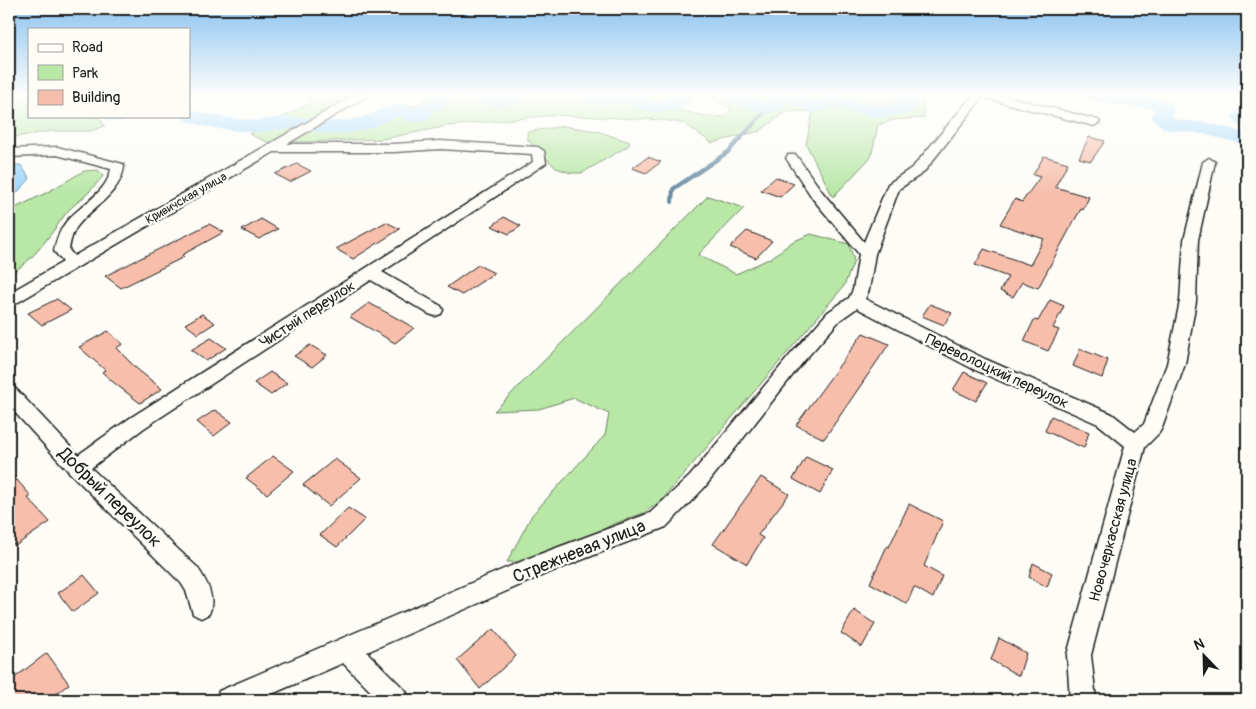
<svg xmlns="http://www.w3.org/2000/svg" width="1256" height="709" font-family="Pangolin,sans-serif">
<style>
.green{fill:#b8e7a6;stroke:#6a8261}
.water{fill:#9dd6fd;stroke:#698ca3}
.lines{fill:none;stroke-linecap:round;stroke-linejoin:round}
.stream{stroke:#698ca3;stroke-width:4}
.river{fill:#9dd6fd;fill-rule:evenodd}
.building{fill:#f7beac;stroke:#1c1c1c}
.street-casing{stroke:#1c1c1c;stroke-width:3}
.street{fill:#fdfcf7;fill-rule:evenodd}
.labels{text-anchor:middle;stroke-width:4.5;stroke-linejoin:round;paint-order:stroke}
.far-street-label{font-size:12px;fill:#1c1c1c;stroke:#fdfcf7}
.street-label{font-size:15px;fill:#1c1c1c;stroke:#fdfcf7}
.near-street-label{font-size:18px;fill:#1c1c1c;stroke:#fdfcf7}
</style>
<rect width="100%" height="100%" fill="#fdfcf7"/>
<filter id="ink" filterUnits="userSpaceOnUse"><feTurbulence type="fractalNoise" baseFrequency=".02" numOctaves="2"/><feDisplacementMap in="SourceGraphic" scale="10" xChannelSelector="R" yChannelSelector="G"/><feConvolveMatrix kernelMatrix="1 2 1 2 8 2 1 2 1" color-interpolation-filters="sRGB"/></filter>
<g filter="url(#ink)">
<g class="green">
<path d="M9 95H29V116H88L100 118 105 126 91 131H51L9 138Z"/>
<path d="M306 95H351L310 120 327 126 420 104 429 95H651C681 112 690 115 724 117L732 109 705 95H923L924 118 893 120 878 125 871 157 833 197 806 144 813 111 785 112 760 131 712 143 685 124 663 120 554 115 448 126 383 139 301 142H267L249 134 312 102Z"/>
<path d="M563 126 597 131 630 142 628 146 582 173H571L556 168 528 140 527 132Z"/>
<path d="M98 170 103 176C98 182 93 188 87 194 81 200 73 205 67 212 50 234 35 261 9 274V211L46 193 84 171Z"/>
<path d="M708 196 744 208 698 255 736 274 771 258 792 242 811 234 849 244 854 261 844 286 662 500 644 513 611 525 581 542 524 562H507L532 515 605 435 609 414 574 398 539 409 494 411Z"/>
</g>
<path class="water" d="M9 165H21L30 179 9 201Z"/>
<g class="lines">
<path class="stream" d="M672 202 673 189 728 152 768 108"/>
<g class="river">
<path d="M432 95H450L445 106 433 111 429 119C417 122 408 125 400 116 383 122 367 131 349 133 329 136 309 129 288 129 278 129 268 132 258 132 243 132 189 127 180 116H189V109C211 115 233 120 257 120 267 120 277 117 287 117 321 117 338 128 373 113 386 107 404 98 415 110L418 104 430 99Z"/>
<path d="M461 95H525C512 114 481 104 464 99Z"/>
<path d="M579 95H649L648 101C656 102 669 101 674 95H692C693 116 645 113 631 107L629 102C615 103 588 109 579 95Z"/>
<path d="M713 95H742L767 102 773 95H803L814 101 835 96 881 106 898 104 888 95H909L919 104 911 113 881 118 835 108 812 113 788 102 784 109 768 114 716 99Z"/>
<path d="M1083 95H1137L1169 101 1174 110 1171 116 1177 120 1203 122 1247 133V145L1203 134 1165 129 1151 117 1155 109 1110 104 1086 99Z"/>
<path d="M1247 107V128L1240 126 1231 117 1240 109Z"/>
<path d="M105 116H127L125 120 118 122 107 120Z"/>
</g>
</g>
<g class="building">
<path d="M1089 137 1105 141 1091 161 1079 158Z"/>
<path d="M1044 156 1068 163 1055 187 1089 197 1083 210 1081 209 1074 221 1038 288 1022 282 1013 297 1000 291 1008 277 975 265 984 249 1030 265 1044 239 1000 224 1015 199 1022 202 1040 177 1033 175Z"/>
<path d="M648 157 661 162 646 173 632 168Z"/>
<path d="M297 164 311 171 290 182 275 174Z"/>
<path d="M776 177 794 184 780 197 761 190Z"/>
<path d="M504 217 521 226 509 234 492 226Z"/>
<path d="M261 219 278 229 259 239 242 230Z"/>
<path d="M386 222 400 229 353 259 336 249Z"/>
<path d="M209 224 224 232 182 255 184 257 121 288 105 276Z"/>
<path d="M747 231 772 241 756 258 730 247Z"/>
<path d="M478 265 494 273 462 295 447 287Z"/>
<path d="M57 299 71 310 42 325 28 313Z"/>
<path d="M1050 300 1064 306 1053 328 1059 330 1048 351 1024 341 1034 320 1038 321Z"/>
<path d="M369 303 402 321 414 328 395 343 350 317Z"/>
<path d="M930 304 952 313 944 325 922 316Z"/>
<path d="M202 314 215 323 198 334 185 324Z"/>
<path d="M108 331 123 344 116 348 137 369 162 389 140 403 113 382 102 372 105 370 79 347Z"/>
<path d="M863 333 889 344 824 439 796 425Z"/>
<path d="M211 338 226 348 206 361 191 350Z"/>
<path d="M310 345 327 355 312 367 294 356Z"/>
<path d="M1080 349 1108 360 1102 378 1073 366Z"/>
<path d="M270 372 287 383 271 395 254 383Z"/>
<path d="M964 372 987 383 976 401 953 390Z"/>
<path d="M215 410 232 422 214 436 197 422Z"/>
<path d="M1051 416 1089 432 1084 448 1045 431Z"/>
<path d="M273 456 294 471 267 494 246 478Z"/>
<path d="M806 457 833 470 820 494 793 479Z"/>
<path d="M335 459 361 478 329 506 303 485Z"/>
<path d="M9 471 31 496 28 498 50 522 15 546 9 539Z"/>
<path d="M761 477 789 494 758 535 763 538 747 564 713 544Z"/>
<path d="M909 504 943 521 924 566 942 576 933 598 914 587 907 604 870 583 887 546 889 547Z"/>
<path d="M348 508 365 519 337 547 320 535Z"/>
<path d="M1033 563 1052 573 1047 587 1029 577Z"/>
<path d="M84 575 99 593 73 612 58 593Z"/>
<path d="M854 610 875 624 862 647 841 633Z"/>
<path d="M493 629 516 656 480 689 457 660Z"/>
<path d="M999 638 1026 653 1019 676 991 660Z"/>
<path d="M47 653 69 684 48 700H9V682Z"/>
</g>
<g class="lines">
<g class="street-casing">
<g id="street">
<path d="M355 95H369L287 144H394L440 141 538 147 544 151 546 163 382 272 441 306 443 310 441 314 435 316 429 314 371 280 144 428 91 468 197 567C207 581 216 598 209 614L201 618 193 614 186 591 181 583 70 473 9 406V387L16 389 78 455 130 418 533 162 532 154 440 149 394 152H274L15 304 9 305V293L63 262 54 251C56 241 59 231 66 222 80 205 107 193 111 169L57 155 9 157V149L57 147 123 164 124 167C120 195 91 207 76 228 72 234 70 243 69 250L74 256Z"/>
<path d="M973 95H1001L1098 120 1100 122 1094 126 985 98 981 99 923 173 899 189 875 254 869 290 865 299 985 359 1112 414 1135 432 1144 424 1167 364 1180 301 1184 240 1203 162 1209 158 1215 162 1198 240 1196 301 1185 364 1162 428 1159 433 1145 447 1091 655 1096 700H1070L1067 655 1125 446 1098 424 973 369 857 308 840 320 803 362 704 488 666 527 548 573 367 652 406 691 410 700H379L343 663 258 700H215L219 691 532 557 650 513 690 476 791 354 828 312 849 298 853 290 859 254 813 199 786 158 788 155H796L823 193 864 242 888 184 913 167Z"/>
</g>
</g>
<use href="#street" class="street"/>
</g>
</g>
<linearGradient id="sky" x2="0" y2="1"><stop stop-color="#8ac2f0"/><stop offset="0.49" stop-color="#fefefb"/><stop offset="1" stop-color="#fefefb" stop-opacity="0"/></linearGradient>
<rect width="1256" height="194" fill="url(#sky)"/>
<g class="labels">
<g class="far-street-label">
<text transform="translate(186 198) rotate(-30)" y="4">Кривичская улица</text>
</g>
<g class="street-label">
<text transform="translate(307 314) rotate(-33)" y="5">Чистый переулок</text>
<text transform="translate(997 371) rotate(25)" y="5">Переволоцкий переулок</text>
<text transform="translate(1113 530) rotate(-75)" y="5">Новочеркасская улица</text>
</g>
<g class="near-street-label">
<text transform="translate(110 497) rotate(44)" y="6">Добрый переулок</text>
<text transform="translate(579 551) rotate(-22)" y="6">Стрежневая улица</text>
</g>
</g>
<rect width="1256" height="709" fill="none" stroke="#fdfcf7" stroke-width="30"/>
<rect x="15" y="15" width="1226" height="679" fill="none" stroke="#1c1c1c" stroke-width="2" filter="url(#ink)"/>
<rect x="28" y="28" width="162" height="90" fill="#fdfcf7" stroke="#a3a29f"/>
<rect x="38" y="44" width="25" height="8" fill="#fdfcf7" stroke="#a3a29f"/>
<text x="72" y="52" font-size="15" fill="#1c1c1c">Road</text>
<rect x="38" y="65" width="25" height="15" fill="#b8e7a6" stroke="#a3a29f"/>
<text x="72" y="78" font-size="15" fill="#1c1c1c">Park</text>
<rect x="38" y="90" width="25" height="15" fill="#f7beac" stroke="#a3a29f"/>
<text x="72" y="102" font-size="15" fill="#1c1c1c">Building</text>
<g transform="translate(1204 656) rotate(337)" stroke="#fdfcf7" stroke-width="4" paint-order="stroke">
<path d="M0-4L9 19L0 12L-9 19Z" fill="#1c1c1c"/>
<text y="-8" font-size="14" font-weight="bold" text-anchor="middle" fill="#1c1c1c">N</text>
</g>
</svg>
